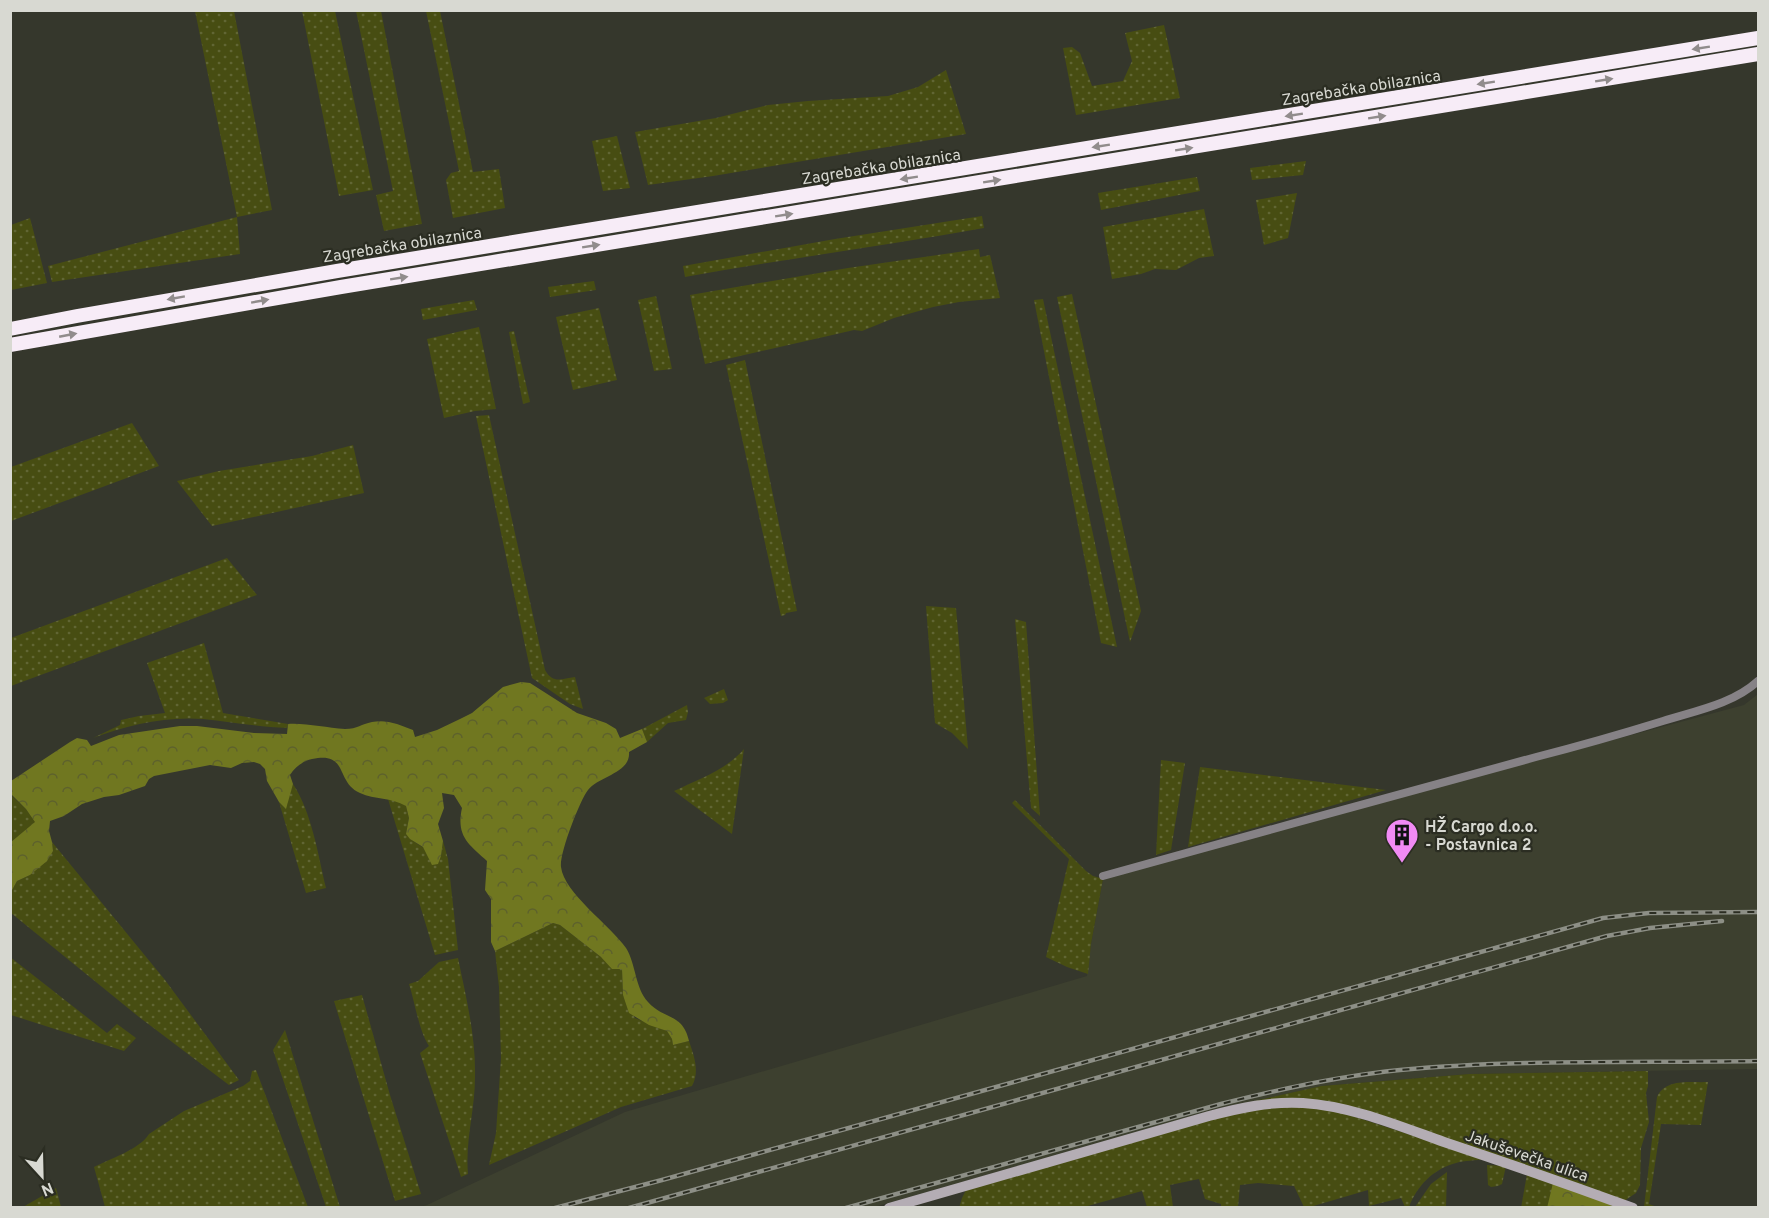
<svg xmlns="http://www.w3.org/2000/svg" width="1769" height="1218" font-family="Overpass,sans-serif">
<style>
.built{fill:#3d402f}
.grass{fill:url(#grass-dots)}
.forest{fill:url(#forest-crowns)}
.lines{fill:none;stroke-linecap:round;stroke-linejoin:round}
.street{stroke:#868286;stroke-width:8}
.secondary{stroke:#b4adb4;stroke-width:10}
.highway{stroke:#f7ecf7;stroke-width:14}
.rail-casing{stroke:#8d8f86;stroke-width:4.5}
.rail{stroke:#2b2d22;stroke-width:2;stroke-dasharray:7;stroke-linecap:butt}
.oneway{fill:#918c8c}
.labels{text-anchor:middle;stroke-width:4.5;stroke-linejoin:round;paint-order:stroke}
.street-label{font-size:16px;fill:#d8d9d2;stroke:#2b2d22}
.poi-label{font-size:16px;font-weight:bold;fill:#d8d9d2;stroke:#2b2d22;text-anchor:start}
</style>
<defs>
<pattern id="grass-dots" width="8" height="8" patternUnits="userSpaceOnUse" patternTransform="scale(1.5)"><rect width="8" height="8" fill="#474d12"/><path d="M2 2h.1M6 6h.1" fill="none" stroke="#616634" stroke-width="1.8" stroke-linecap="round"/></pattern>
<pattern id="forest-crowns" width="20" height="18" patternUnits="userSpaceOnUse" patternTransform="scale(1.5)"><rect width="20" height="18" fill="#707720"/><path d="M2 6a3 3 0 1 1 6 0M12 15a3 3 0 1 1 6 0" fill="none" stroke="#5d612c"/></pattern>
</defs>
<rect width="100%" height="100%" fill="#35372c"/>
<path class="built" d="M1758 694V1069L1469 1074 1321 1086 1213 1111 874 1207 417 1208 427 1205 625 1112 1087 976 1091 944 1103 879 1389 800 1744 705Z"/>
<g class="grass">
<path d="M195 11H234L272 210 237 217 240 254 52 282 48 266 237 217Z"/>
<path d="M302 11H335L373 190 339 196Z"/>
<path d="M356 11H381L422 224 384 231 376 195 393 191Z"/>
<path d="M426 11H440L473 172 499 169 505 208 453 218 446 180 451 173 459 171Z"/>
<path d="M1164 25 1180 98 1076 115 1063 48 1072 47 1080 53 1092 86 1123 81 1132 61 1125 33Z"/>
<path d="M946 70 966 134 713 176 648 185 635 132 716 118 768 105 808 101 888 96 918 87Z"/>
<path d="M617 136 630 188 603 191 592 141Z"/>
<path d="M1306 161 1303 175 1252 180 1250 168Z"/>
<path d="M1197 177 1200 191 1101 210 1098 193Z"/>
<path d="M1297 193 1288 238 1264 245 1256 200Z"/>
<path d="M1204 209 1214 256 1199 258 1176 270 1155 269 1141 274 1112 279 1103 227Z"/>
<path d="M982 216 984 228C884 246 784 259 685 277L683 266 835 239Z"/>
<path d="M30 218 47 283 11 290V225Z"/>
<path d="M979 249 980 257 990 255 1000 298 959 302 933 307 894 318 862 331 854 330 828 336 705 364 690 295 848 268Z"/>
<path d="M594 281 596 290 550 297 548 287Z"/>
<path d="M1072 294 1141 611 1130 642 1057 297Z"/>
<path d="M656 296 672 369 654 371 638 300Z"/>
<path d="M1043 299 1117 647 1101 643 1034 300Z"/>
<path d="M474 300 477 310 423 320 421 309Z"/>
<path d="M599 308 617 380 573 390 556 317Z"/>
<path d="M479 327 496 409 475 411 444 418 427 339Z"/>
<path d="M514 331 530 402 523 404 509 332Z"/>
<path d="M745 360 797 611 786 613 785 615 781 616 726 365Z"/>
<path d="M489 415 545 670C553 684 561 679 575 677L583 709 570 704 532 678 476 416Z"/>
<path d="M132 423 159 466 11 521V467Z"/>
<path d="M353 445 364 493 212 526 177 481 219 471 312 456Z"/>
<path d="M227 558 257 595 11 686V638Z"/>
<path d="M926 606 956 608 968 749 952 733 935 723Z"/>
<path d="M1015 619 1026 622 1040 816 1031 808Z"/>
<path d="M204 643 223 713 288 724 287 728C259 727 231 722 203 719 166 716 127 725 93 738L120 725 121 720 139 716 165 713 147 663Z"/>
<path d="M724 689 728 700 723 703 710 704 704 698Z"/>
<path d="M687 705 688 712 686 720 668 723 647 742 642 729Z"/>
<path d="M744 749 732 834 674 791C699 779 726 770 744 749Z"/>
<path d="M1161 760 1185 763 1171 850 1156 855Z"/>
<path d="M1200 767 1386 790 1188 847Z"/>
<path d="M293 784C312 813 318 855 326 888L306 893 279 802 285 808Z"/>
<path d="M10 794 26 809 36 822 11 842Z"/>
<path d="M388 799 397 800 406 806 409 818 406 834C415 845 429 850 441 856L443 841 448 859 458 950 435 955Z"/>
<path d="M1015 800 1086 871 1093 876 1103 879 1091 944 1088 974 1067 967 1046 957 1069 859 1012 803Z"/>
<path d="M52 842 165 980 239 1080 229 1085 139 1017 11 913V903L12 899 11 892 17 881 30 875 53 851Z"/>
<path d="M553 923 560 925 601 957 622 969 623 995 635 1018 667 1031 672 1039 673 1045 689 1041C694 1056 700 1071 692 1086L621 1107 489 1165 496 1133 501 1058 499 987 495 951Z"/>
<path d="M10 957 107 1033 117 1024 136 1038 124 1051 11 1015Z"/>
<path d="M458 958C466 997 476 1037 475 1077 475 1111 465 1140 468 1174L461 1177 420 1053 429 1046C419 1031 415 1003 409 984L418 981 439 962Z"/>
<path d="M362 995 390 1095 421 1194 395 1201 334 1001Z"/>
<path d="M285 1030 340 1207H326L273 1050Z"/>
<path d="M256 1070 308 1207H105L94 1167C110 1159 140 1149 149 1134L184 1111 243 1086 250 1081 252 1071Z"/>
<path d="M1648 1071V1086L1646 1093 1649 1122 1641 1148 1640 1185 1636 1193 1624 1201 1345 1106 1246 1103 1321 1086 1469 1074Z"/>
<path d="M1708 1082 1701 1125 1661 1124 1649 1204 1657 1207H1644L1657 1097C1666 1078 1690 1083 1708 1082Z"/>
<path d="M1268 1107H1310L1346 1114 1485 1159C1475 1161 1465 1160 1456 1163 1433 1169 1417 1186 1409 1207H1405L1401 1198 1369 1206 1368 1190 1310 1207H1304L1294 1186 1258 1183 1240 1185 1238 1207H1221V1204L1205 1199 1199 1179 1170 1185 1173 1207H1147L1142 1191 1084 1207 959 1208 962 1198 967 1188 1191 1124Z"/>
<path d="M1487 1165 1506 1166 1502 1184 1498 1186 1491 1187 1488 1185Z"/>
<path d="M1447 1172 1446 1207H1415L1431 1184Z"/>
<path d="M1527 1174 1557 1184 1550 1207 1521 1208Z"/>
<path d="M56 1188 61 1207H23Z"/>
</g>
<g class="forest">
<path d="M521 682 530 683 577 713 606 723 616 729 620 738 642 729 647 742 629 752C631 773 599 776 588 790 580 800 559 854 561 867 564 893 610 925 626 948 636 964 635 988 648 1002 664 1020 683 1013 689 1041L673 1045 672 1039 667 1031 649 1025 629 1013 623 995 622 969H612L601 957 560 925 553 923 495 951 491 942V899L485 890 487 861C468 844 456 836 462 808L454 795 442 793 444 808 438 824 443 841 441 856 438 864 432 865 423 847 410 839 406 834 409 818 406 806C391 797 375 800 360 793 335 782 349 751 312 759 303 761 295 767 290 775L293 784 286 809 279 802 267 781 265 769 260 764 254 762 242 763 231 768 210 765 154 776 149 779 145 786 119 795 104 797 82 804 64 816 50 821 49 831 52 842 53 851 47 861 30 875 17 881 11 892V842L35 822 26 809 11 794V781L70 742 77 738 87 740 91 746 119 735 180 726H197L254 733 287 734 288 724C307 723 326 728 345 729 358 729 361 724 372 722 387 719 400 725 413 730L415 737 437 730 460 719 472 713 503 687Z"/>
<path d="M1553 1183 1624 1208H1547Z"/>
</g>
<g class="lines">
<path class="street" d="M1103 876C1247 836 1392 796 1536 757 1579 746 1621 734 1663 721 1695 711 1733 704 1758 681"/>
<path class="secondary" d="M889 1208 1209 1116C1240 1108 1271 1101 1303 1103 1351 1106 1399 1126 1444 1142 1507 1163 1570 1185 1633 1208"/>
<g class="highway">
<path d="M10 329 77 316 337 271 1758 38"/>
<path d="M10 345 341 287 1758 54"/>
</g>
<g class="rail-casing">
<g id="rail">
<path d="M555 1208 662 1180 1603 918 1649 913 1758 912"/>
<path d="M629 1208 1607 936 1650 928 1722 921"/>
<path d="M846 1208 1221 1104C1280 1089 1339 1076 1400 1070 1519 1059 1639 1063 1758 1061"/>
</g>
</g>
<use href="#rail" class="rail"/>
</g>
<defs><path id="oneway-solid" d="M-6-.8H1V-3.2L6.5 0L1 3.2V.8H-6Z" transform="scale(1.5)"/></defs>
<g class="oneway">
<use href="#oneway-solid" transform="translate(1701 48) rotate(171)"/>
<use href="#oneway-solid" transform="translate(1604 80) rotate(-9)"/>
<use href="#oneway-solid" transform="translate(1486 83) rotate(171)"/>
<use href="#oneway-solid" transform="translate(1294 115) rotate(171)"/>
<use href="#oneway-solid" transform="translate(1377 117) rotate(-9)"/>
<use href="#oneway-solid" transform="translate(1101 146) rotate(171)"/>
<use href="#oneway-solid" transform="translate(1184 149) rotate(-9)"/>
<use href="#oneway-solid" transform="translate(909 178) rotate(171)"/>
<use href="#oneway-solid" transform="translate(992 181) rotate(-9)"/>
<use href="#oneway-solid" transform="translate(784 215) rotate(-9)"/>
<use href="#oneway-solid" transform="translate(591 246) rotate(-9)"/>
<use href="#oneway-solid" transform="translate(399 278) rotate(-9)"/>
<use href="#oneway-solid" transform="translate(176 298) rotate(170)"/>
<use href="#oneway-solid" transform="translate(260 301) rotate(-10)"/>
<use href="#oneway-solid" transform="translate(68 335) rotate(-11)"/>
</g>
<defs>
<g id="building-pin" transform="scale(1.725)"><path d="M0 17L-7.5 6A9.5 9.5 0 1 1 7.5 6Z" fill="#f18af4" stroke="#2b2d22"/><path d="M-4-6H4V6H1V3H-1V6H-4ZM-2.5-4.3h1.7v1.8h-1.7ZM.8-4.3h1.7v1.8H.8ZM-2.5-1h1.7V.8h-1.7ZM.8-1h1.7V.8H.8Z" fill="#111"/></g>
</defs>
<g fill-rule="evenodd">
<use href="#building-pin" x="1402" y="835"/>
</g>
<g class="labels">
<g class="street-label">
<text transform="translate(1361 87) rotate(-9)" y="6">Zagrebačka obilaznica</text>
<text transform="translate(881 166) rotate(-9)" y="6">Zagrebačka obilaznica</text>
<text transform="translate(402 244) rotate(-9)" y="6">Zagrebačka obilaznica</text>
<text transform="translate(1527 1155) rotate(19)" y="6">Jakuševečka ulica</text>
</g>
<g class="poi-label">
<text x="1425" y="832">HŽ Cargo d.o.o.<tspan x="1425" dy="18">- Postavnica 2</tspan></text>
</g>
</g>
<rect width="1769" height="1218" fill="none" stroke="#d8d9d2" stroke-width="24"/>
<g transform="translate(42 1176) rotate(158)" stroke="#2b2d22" stroke-width="4.5" paint-order="stroke">
<path d="M0-4.5L10 22L0 15L-10 22Z" fill="#d8d9d2"/>
<text y="-9" font-size="16" font-weight="bold" text-anchor="middle" fill="#d8d9d2">N</text>
</g>
</svg>
